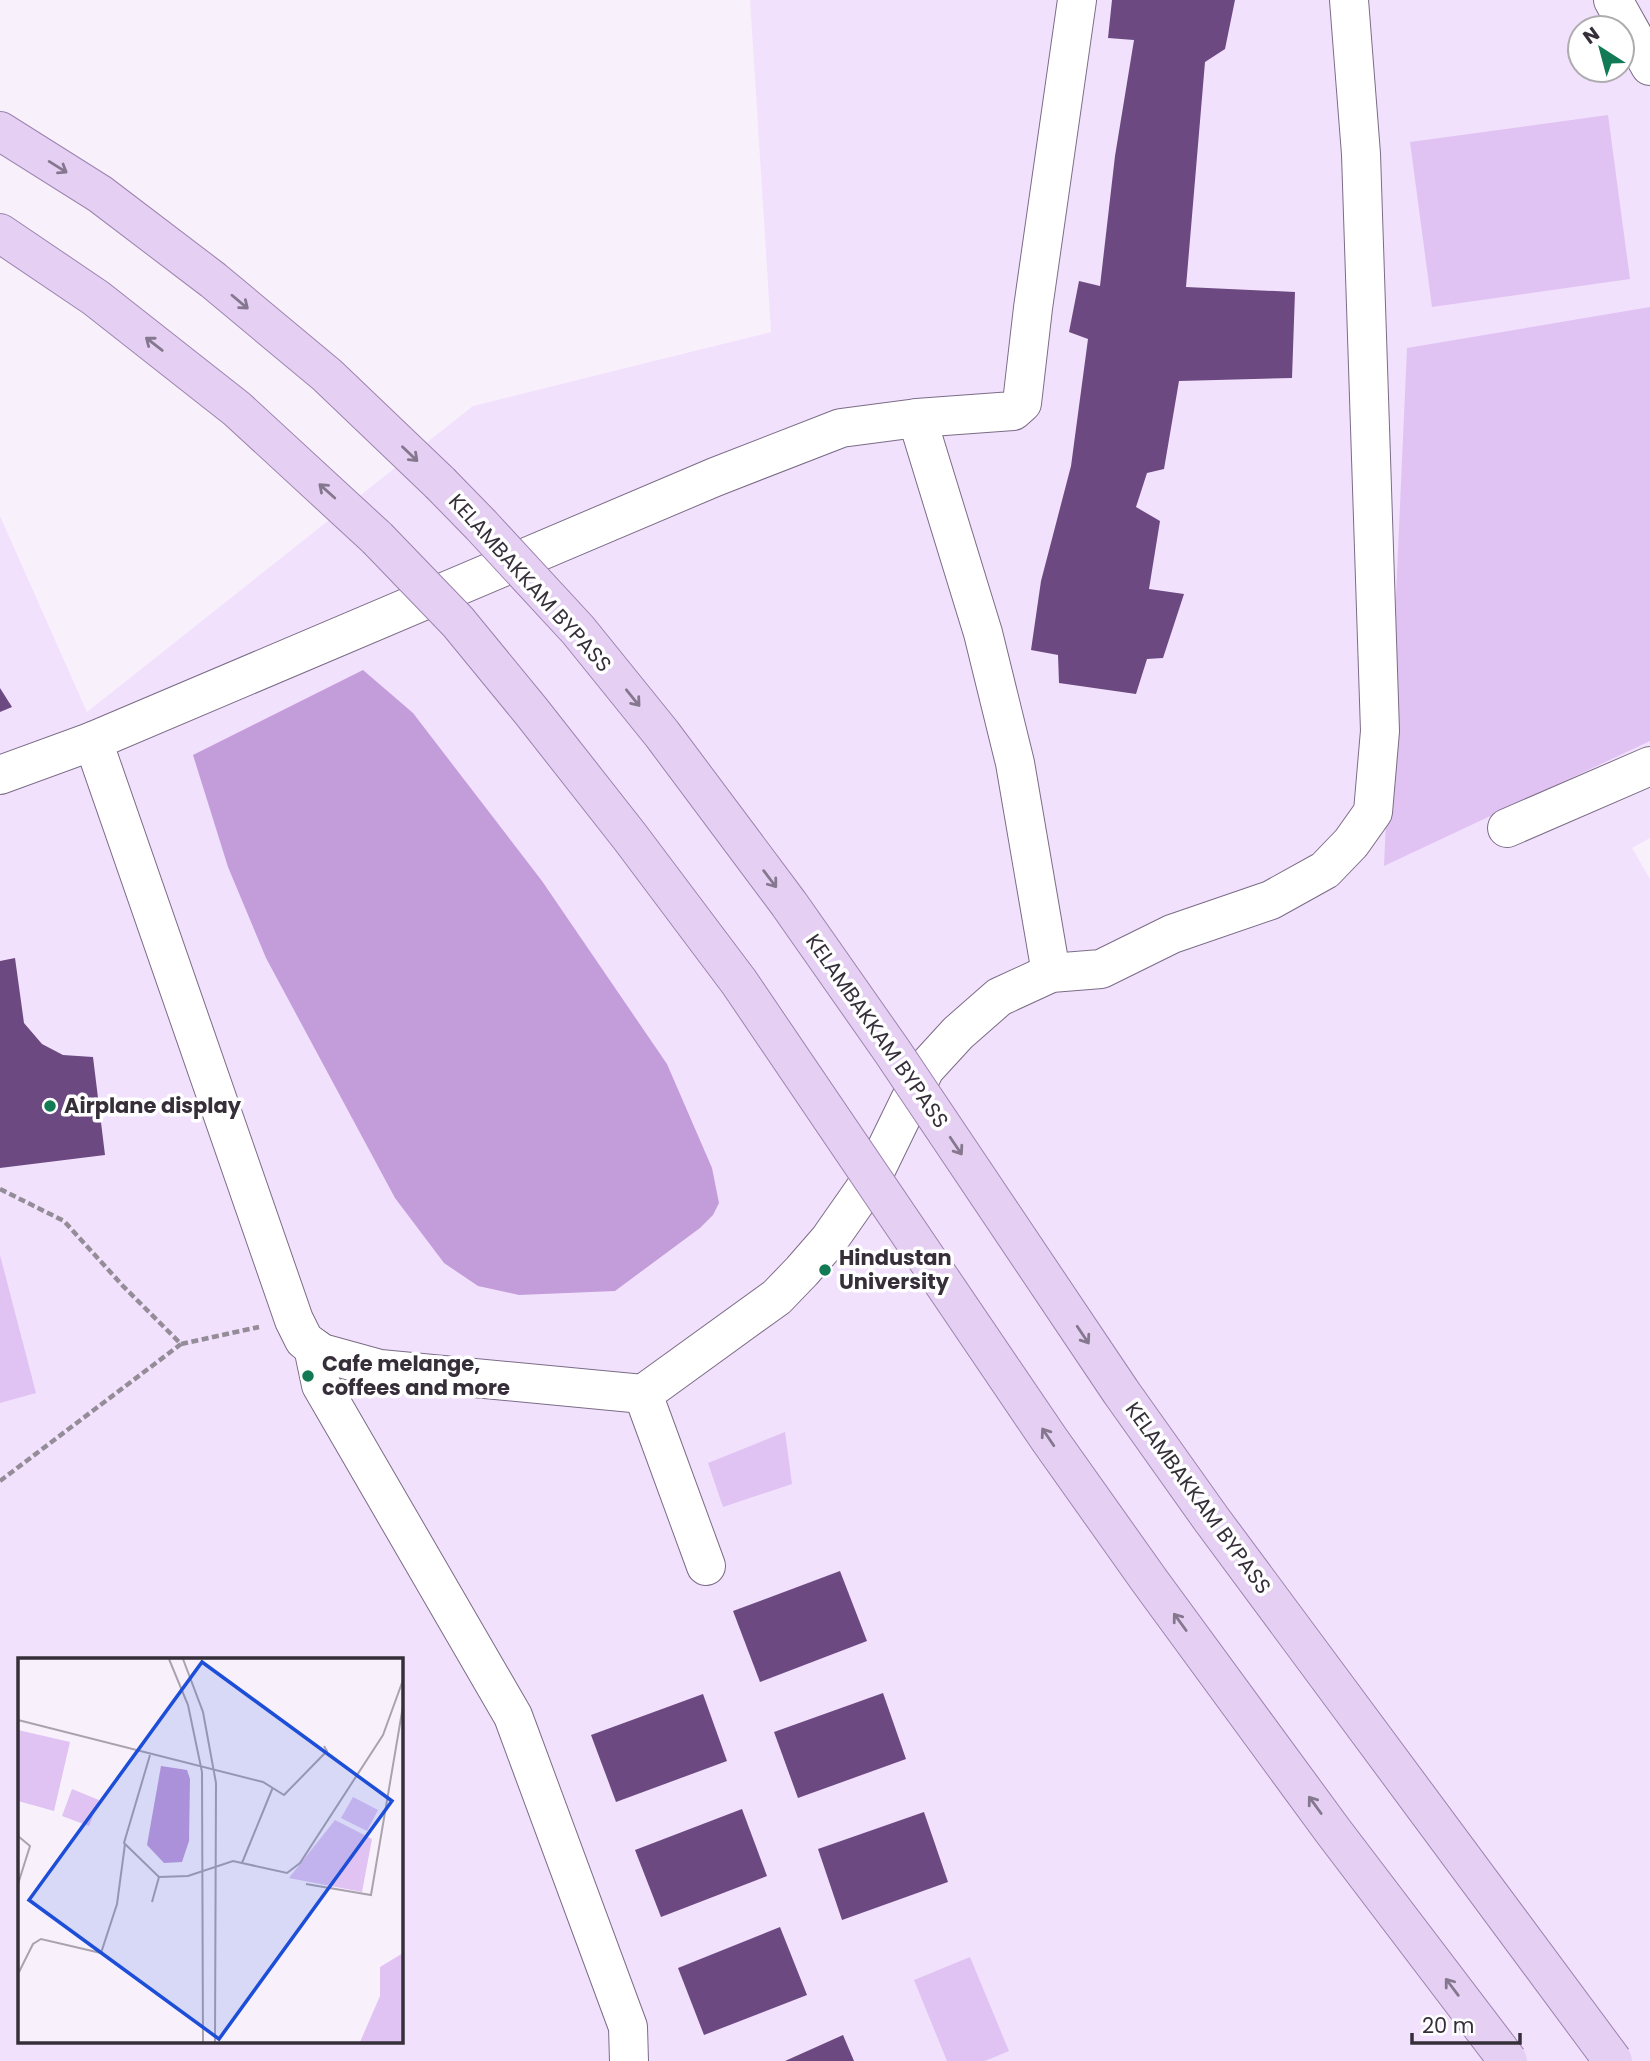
<svg xmlns="http://www.w3.org/2000/svg" width="1650" height="2061" font-family="Poppins,sans-serif">
<style>
.built{fill:#f2e1fd;fill-rule:evenodd}
.green{fill:#e0c3f3}
.water{fill:#c39dda}
.building{fill:#6c4a81}
.lines{fill:none;stroke-linecap:round;stroke-linejoin:round}
.minor-casing{stroke:#7b6c86;stroke-width:40}
.major-casing{stroke:#9d83ae;stroke-width:40}
.path{stroke:#948d98;stroke-width:4.5;stroke-dasharray:7 3.5;stroke-linecap:butt}
.minor{stroke:#fff;stroke-width:38}
.major{stroke:#e5d0f4;stroke-width:38}
.major-bridge-casing{stroke:#9d83ae;stroke-width:40;stroke-linecap:butt}
.major-bridge{stroke:#e5d0f4;stroke-width:38}
.oneway{stroke:#85778e}
.poi-dot{fill:#127a54;stroke:#fff;stroke-width:2.5}
.labels{text-anchor:middle;stroke-width:7;stroke-linejoin:round;paint-order:stroke}
.street-label{font-size:21px;fill:#362f3a;stroke:#fff}
.poi-label{font-size:21px;font-weight:bold;fill:#362f3a;stroke:#fff;text-anchor:start}
.inset-road{fill:none;stroke:#aaa3ae;stroke-width:2}
.view{fill:#1d4ed8;fill-opacity:0.15;stroke:#1d4ed8;stroke-width:3.5}
.inset-edge{fill:none;stroke:#362f3a;stroke-width:3.5}
</style>
<rect width="100%" height="100%" fill="#f8f1fc"/>
<path class="built" d="M750 0H1650V838L1632 848 1650 879V2061H0V516L87 712 473 406 771 332ZM1580 28H1622V70H1580ZM19 1660H401V2042H19Z"/>
<g class="green">
<path d="M1608 115 1630 279 1432 307 1410 142Z"/>
<path d="M1650 307V741L1384 866 1407 348Z"/>
<path d="M0 1255 36 1393 0 1403Z"/>
<path d="M785 1432 792 1484 723 1507 708 1463Z"/>
<path d="M970 1957 1009 2051 985 2061H947L914 1980Z"/>
</g>
<path class="water" d="M363 670 413 713 542 881 667 1064 712 1168 719 1203 713 1215 700 1228 615 1291 519 1295 478 1286 444 1263 395 1198 266 958 228 867 193 755Z"/>
<g class="building">
<path d="M1112 0H1235L1225 49 1205 62 1186 287 1295 292 1292 378 1179 381 1164 469 1147 473 1136 507 1160 521 1149 589 1184 594 1163 658 1147 659 1136 694 1059 683 1058 655 1031 650 1041 581 1071 466 1088 339 1069 332 1079 281 1100 286 1115 156 1134 40 1108 38Z"/>
<path d="M0 688 12 707 0 712Z"/>
<path d="M15 958 24 1023 42 1044 63 1055 93 1057 105 1155 0 1168V961Z"/>
<path d="M840 1571 867 1641 760 1682 733 1611Z"/>
<path d="M883 1693 906 1759 798 1798 774 1732Z"/>
<path d="M703 1694 727 1761 616 1802 591 1735Z"/>
<path d="M742 1809 767 1876 661 1917 635 1850Z"/>
<path d="M924 1812 948 1882 842 1920 818 1849Z"/>
<path d="M780 1927 807 1995 704 2035 678 1968Z"/>
<path d="M843 2035 854 2061H785Z"/>
</g>
<g class="lines">
<g class="minor-casing">
<g id="minor">
<path d="M1613 0 1650 66"/>
<path d="M917 418 983 633 1015 763 1051 973"/>
<path d="M93 741 294 1320 304 1340 313 1347 322 1353 380 1369 643 1394 777 1297 802 1271 829 1240 871 1180 925 1069 958 1033 999 997 1051 973 1101 969 1172 934 1271 900 1325 870 1351 843 1373 812 1380 731 1361 154 1349 0"/>
<path d="M0 775 93 741 715 477 841 428 917 418 1013 411 1022 403 1033 308 1077 0"/>
<path d="M1507 828 1650 766"/>
<path d="M313 1347 321 1385 513 1716 628 2027 629 2061"/>
<path d="M643 1394 706 1566"/>
</g>
</g>
<g class="major-casing">
<g id="major">
<path d="M0 131 100 194 213 280 327 375 440 483"/>
<path d="M0 233 96 298 237 409 377 538"/>
</g>
</g>
<g class="path">
<path d="M0 1189 64 1221 123 1286 181 1344 259 1327"/>
<path d="M0 1481 181 1344"/>
</g>
<use href="#minor" class="minor"/>
<use href="#major" class="major"/>
<g class="major-bridge-casing">
<g id="major-bridge">
<path d="M440 483 481 525 578 630 662 734 789 904 892 1051 1121 1392 1212 1520 1613 2061"/>
<path d="M377 538 458 622 531 711 630 837 739 982 1049 1439 1149 1580 1333 1831 1508 2061"/>
</g>
</g>
<use href="#major-bridge" class="major-bridge"/>
</g>
<defs><path id="oneway-shaft" d="M-6 0H5M1.5-3L5.5 0L1.5 3" fill="none" stroke-width="1.6" stroke-linecap="round" stroke-linejoin="round" transform="scale(1.75)"/></defs>
<g class="oneway">
<use href="#oneway-shaft" transform="translate(58 167) rotate(32)"/>
<use href="#oneway-shaft" transform="translate(240 302) rotate(40)"/>
<use href="#oneway-shaft" transform="translate(154 344) rotate(-142)"/>
<use href="#oneway-shaft" transform="translate(410 454) rotate(44)"/>
<use href="#oneway-shaft" transform="translate(327 491) rotate(-138)"/>
<use href="#oneway-shaft" transform="translate(633 698) rotate(51)"/>
<use href="#oneway-shaft" transform="translate(770 879) rotate(53)"/>
<use href="#oneway-shaft" transform="translate(956 1146) rotate(56)"/>
<use href="#oneway-shaft" transform="translate(1083 1335) rotate(56)"/>
<use href="#oneway-shaft" transform="translate(1048 1437) rotate(-124)"/>
<use href="#oneway-shaft" transform="translate(1180 1622) rotate(-126)"/>
<use href="#oneway-shaft" transform="translate(1315 1805) rotate(-126)"/>
<use href="#oneway-shaft" transform="translate(1452 1987) rotate(-127)"/>
</g>
<g class="poi-dot">
<circle cx="50" cy="1106" r="7"/>
<circle cx="825" cy="1270" r="7"/>
<circle cx="308" cy="1376" r="7"/>
</g>
<g class="labels">
<g class="street-label">
<text transform="translate(530 583) rotate(48)" y="7">KELAMBAKKAM BYPASS</text>
<text transform="translate(877 1031) rotate(55)" y="7">KELAMBAKKAM BYPASS</text>
<text transform="translate(1198 1498) rotate(54)" y="7">KELAMBAKKAM BYPASS</text>
</g>
<g class="poi-label">
<text x="64" y="1113">Airplane display</text>
<text x="839" y="1265">Hindustan<tspan x="839" dy="24">University</tspan></text>
<text x="322" y="1371">Cafe melange,<tspan x="322" dy="24">coffees and more</tspan></text>
</g>
</g>
<g transform="translate(18 1658)">
<rect width="385" height="385" fill="#f8f1fc"/>
<path d="M0 72 52 84 36 153 0 143ZM54 131 81 142 71 168 44 158ZM335 139 360 152 349 173 323 160ZM317 162 354 181 344 234 271 220ZM385 295V384H342L362 338V309Z" fill="#e0c3f3"/>
<path d="M143 108 169 112 172 121 171 183 164 204 146 205 129 187Z" fill="#c39dda"/>
<path class="inset-road" d="M151 1 170 47 184 114 185 384M165 1 185 54 198 125 197 384M0 62 245 124 266 137 309 93 306 88M132 97 106 185 141 219 170 218 215 203 269 215 282 205 365 77 385 22M0 178 12 188 0 226M224 205 255 129M288 226 353 237 385 48M134 244 141 219M1 314 15 286 23 281 83 295 99 246 107 186"/>
<path class="view" d="M184 4 374 143 201 381 11 242Z"/>
<rect width="385" height="385" class="inset-edge"/>
</g>
<g transform="translate(1601 49) rotate(324)"><circle r="33" fill="#ffffff" stroke="#afacb0" stroke-width="2"/>
<path d="M0-5L12 26L0 18L-12 26Z" fill="#127a54"/>
<text y="-10" font-size="19" font-weight="bold" text-anchor="middle" fill="#362f3a">N</text>
</g>
<path d="M1412 2033v10h108v-10" fill="none" stroke="#362f3a" stroke-width="3.5"/>
<text x="1422" y="2033" font-size="21" fill="#362f3a" stroke="#ffffff" stroke-width="5" paint-order="stroke">20 m</text>
</svg>
